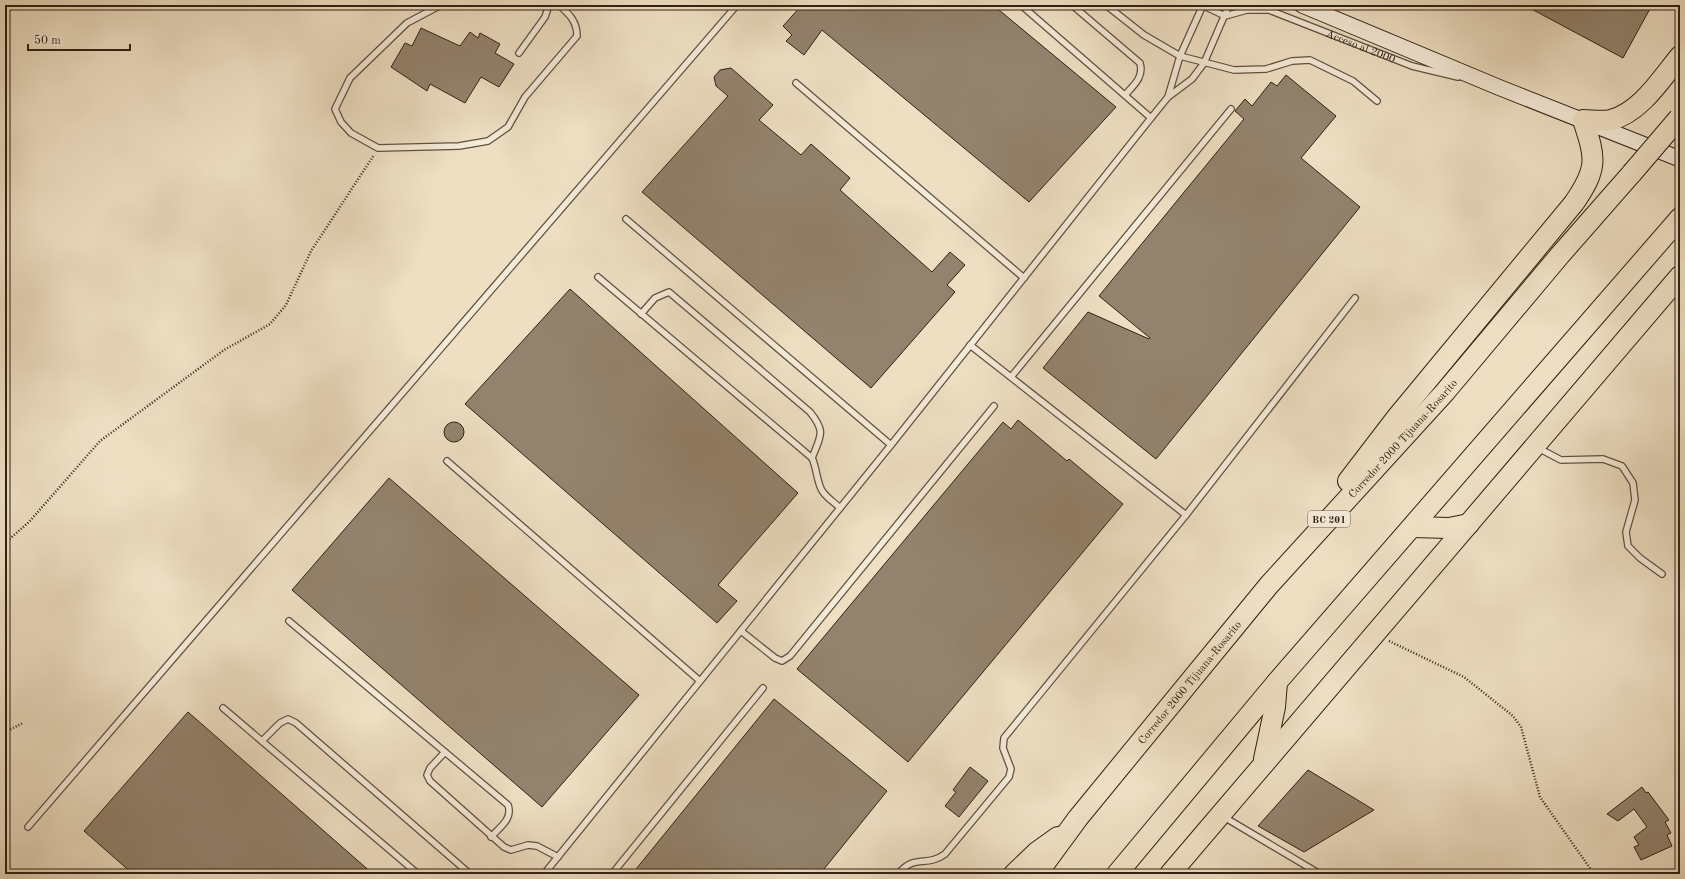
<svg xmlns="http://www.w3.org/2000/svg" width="1685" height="879" font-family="'Old Standard TT',serif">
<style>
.building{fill:#93836e;stroke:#302012}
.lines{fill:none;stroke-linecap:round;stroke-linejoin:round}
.lane-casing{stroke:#60503e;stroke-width:8}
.secondary-casing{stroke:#302012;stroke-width:17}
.highway-casing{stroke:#302012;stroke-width:22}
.path{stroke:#302012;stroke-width:2.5;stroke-dasharray:1 2;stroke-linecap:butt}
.lane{stroke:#f4ead8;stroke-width:5.5}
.secondary{stroke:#f4ead8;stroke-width:15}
.highway{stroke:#eedfc3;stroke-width:20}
.highway-bridge-casing{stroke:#302012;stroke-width:22;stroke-linecap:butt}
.highway-bridge{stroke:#eedfc3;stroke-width:20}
.labels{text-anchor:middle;stroke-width:3.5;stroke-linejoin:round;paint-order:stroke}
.shield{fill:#f4ead8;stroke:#6b5d4d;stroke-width:1}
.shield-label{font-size:10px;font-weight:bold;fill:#302012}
.street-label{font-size:11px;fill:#302012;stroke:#f4ead8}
</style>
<rect width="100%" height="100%" fill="#eedfc3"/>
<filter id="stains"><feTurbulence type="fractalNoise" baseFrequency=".005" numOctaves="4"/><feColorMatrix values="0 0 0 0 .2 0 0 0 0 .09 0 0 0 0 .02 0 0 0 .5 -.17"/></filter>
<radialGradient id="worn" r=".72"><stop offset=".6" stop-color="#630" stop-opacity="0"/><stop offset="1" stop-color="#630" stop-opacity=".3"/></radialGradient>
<g class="building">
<path d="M802 5H993L1116 107 1029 202 822 30 804 55 786 41 792 35 783 26Z"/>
<path d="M1524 5H1652L1623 58Z"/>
<path d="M421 28 460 46 470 32 478 38 480 33 500 44 495 53 514 64 499 87 481 77 465 103 430 84 427 91 391 67 405 43 412 46Z"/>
<path d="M731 68 773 105 759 120 801 155 811 144 850 178 840 190 932 272 950 252 965 265 947 285 955 292 871 388 642 192 728 96 716 86 714 77 720 70Z"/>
<path d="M1286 75 1336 116 1301 158 1360 207 1156 459 1043 368 1088 312 1149 339 1150 338 1099 296 1244 119 1235 111 1245 99 1252 106 1271 82 1277 86Z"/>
<path d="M570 289 798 493 718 585 737 601 717 623 465 404Z"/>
<path d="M1018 420 1067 461 1069 459 1123 504 908 762 797 669 1003 422 1011 429Z"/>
<circle cx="454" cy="432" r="10"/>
<path d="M389 478 639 695 542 807 292 590Z"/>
<path d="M774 699 887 791 820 874H632Z"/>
<path d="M188 712 373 874H133L84 831Z"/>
<path d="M970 767 988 781 959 817 945 806 956 792 953 790Z"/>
<path d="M1308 770 1374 810 1304 852 1258 826Z"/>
<path d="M1642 787 1646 793 1648 792 1669 820 1665 822 1671 833 1667 835 1672 846 1641 860 1634 847 1639 845 1634 837 1647 827 1634 809 1618 821 1607 814Z"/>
</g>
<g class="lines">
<g class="lane-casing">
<g id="lane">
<path d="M441 5 407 23 350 78 335 109 341 122 351 133 378 148 459 146 488 141 508 127 525 97 577 36C577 21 569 14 559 5"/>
<path d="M1021 5 1151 118"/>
<path d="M1072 5 1140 63C1144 77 1134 85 1125 95"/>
<path d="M1106 5 1144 35 1180 56 1234 70 1266 69 1292 61 1310 60 1353 81 1377 101"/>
<path id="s1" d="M1202 5 1225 16 1247 10H1269L1412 66 1458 77"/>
<path d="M519 53 545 17 549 5"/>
<path d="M796 83 1024 278"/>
<path d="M1168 97 1180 56 1203 5"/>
<path d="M626 219 891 445"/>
<path d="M598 277 812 458C817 468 817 485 823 492 827 498 835 503 840 508"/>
<path d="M641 314 655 298 669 292 810 412C826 432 821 435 812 458"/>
<path d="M970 345 1186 515"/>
<path d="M1011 377 1231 109"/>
<path d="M1538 448 1561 460 1603 459 1622 466 1633 483 1635 500 1626 532 1628 546 1640 558 1662 574"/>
<path d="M447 461 700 681"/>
<path d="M289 621 508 805C513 819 500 827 491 837"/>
<path d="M741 631 775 658 782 661 790 656 994 406"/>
<path d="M223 708 418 874"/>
<path d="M262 741 280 723 288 719 296 723 470 874"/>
<path d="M445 752 430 768 427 775 430 781 504 847 511 850 528 845 537 846 558 857"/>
<path d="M1224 817 1320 874"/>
<path d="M28 827 737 5"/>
<path d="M544 874 891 445 1151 118 1168 97 1192 79 1204 63 1229 5"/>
<path d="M612 874 763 688"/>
<path d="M898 874C915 853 926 868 945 854L1009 777 1011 769 1003 748 1004 738 1186 515 1355 298"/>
</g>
</g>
<g class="secondary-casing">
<path id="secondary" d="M1302 5 1498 87 1680 159"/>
</g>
<g class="highway-casing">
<g id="highway">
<path d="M1348 481 1397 417 1574 203C1598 168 1596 159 1583 120 1591 120 1602 122 1611 120 1641 112 1661 79 1680 56"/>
<path d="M1413 527 1449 528 1469 524"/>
<path d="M1264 759 1275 707 1277 682"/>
<path d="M1014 874 1037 852 1058 837"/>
<path id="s2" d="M1037 874 1078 818 1269 585 1445 392 1560 255 1632 173"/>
<path d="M1117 874 1277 682 1680 218"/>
<path d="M1170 874 1680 276"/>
</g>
</g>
<g class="path">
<path d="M5 543 29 522 100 441 224 350 270 324 286 305 311 251 374 155"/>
<path d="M1389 641 1464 677 1513 716 1521 727 1540 797 1594 874"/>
<path d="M5 732 23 723"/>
</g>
<use href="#lane" class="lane"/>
<use href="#secondary" class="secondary"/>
<use href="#highway" class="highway"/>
<g class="highway-bridge-casing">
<path id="highway-bridge" d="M1632 173 1679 118"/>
</g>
<use href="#highway-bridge" class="highway-bridge"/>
</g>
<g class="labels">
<rect class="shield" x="1308" y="511" width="42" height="16" rx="3"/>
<g class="shield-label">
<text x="1329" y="523">BC 201</text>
</g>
<g class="street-label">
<text dy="4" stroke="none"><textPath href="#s1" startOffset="169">Acceso al 2000</textPath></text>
<text dy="4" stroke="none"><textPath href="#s2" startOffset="569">Corredor 2000 Tijuana-Rosarito</textPath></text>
<text dy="4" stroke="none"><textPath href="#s2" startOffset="245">Corredor 2000 Tijuana-Rosarito</textPath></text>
</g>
</g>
<rect width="1685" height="879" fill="none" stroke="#eedfc3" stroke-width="20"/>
<rect x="6" y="6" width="1673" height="867" fill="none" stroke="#302012" stroke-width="2"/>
<rect x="10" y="10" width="1665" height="859" fill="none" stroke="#302012"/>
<path d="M28 44v6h102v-6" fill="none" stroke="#302012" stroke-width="2"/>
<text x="34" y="44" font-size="12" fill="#302012" stroke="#f4ead8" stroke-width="3" paint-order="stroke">50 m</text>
<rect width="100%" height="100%" filter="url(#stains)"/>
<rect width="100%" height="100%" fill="url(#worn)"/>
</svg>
